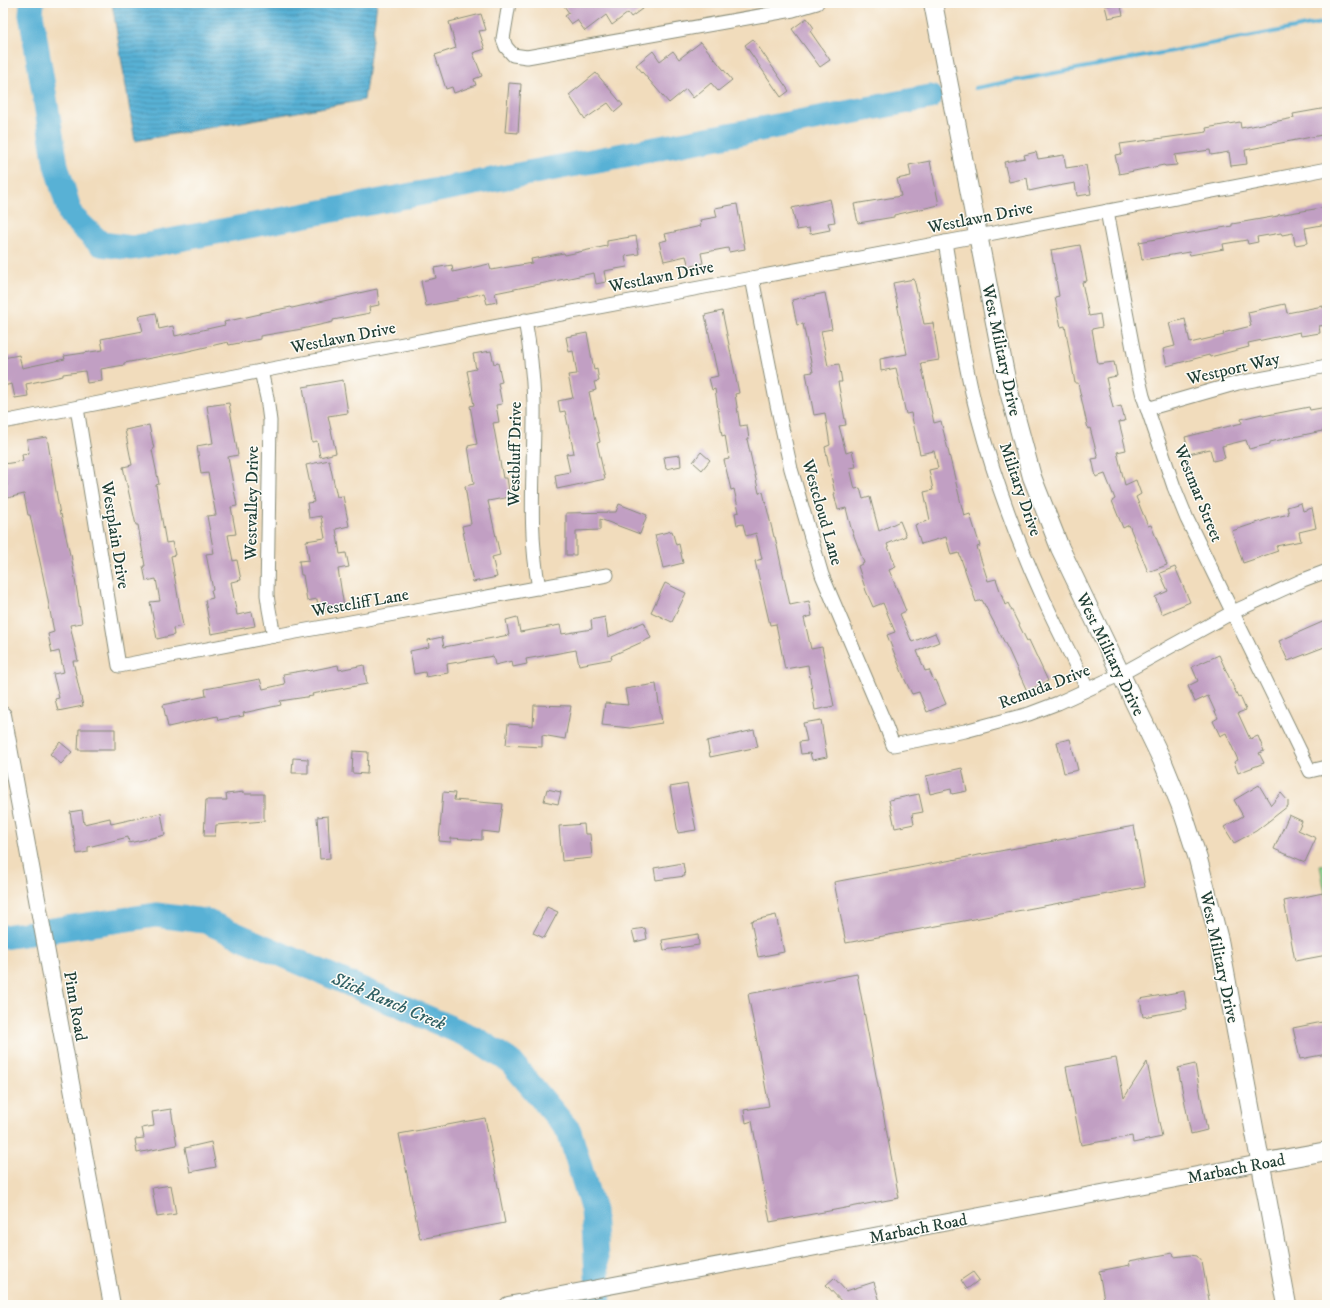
<svg xmlns="http://www.w3.org/2000/svg" width="1330" height="1308" font-family="'IM FELL DW Pica',serif">
<style>
.grass{fill:url(#grass-tufts);stroke:#588a62}
.water{fill:url(#water-rules);stroke:#3c7784}
.lines{fill:none;stroke-linecap:round;stroke-linejoin:round}
.stream{stroke:#58b1d5;stroke-width:4}
.river{stroke:#58b1d5;stroke-width:25}
.building{fill:#c19fc3}
.minor-casing{stroke:#888c78;stroke-width:15}
.tertiary-casing{stroke:#888c78;stroke-width:18}
.secondary-casing{stroke:#888c78;stroke-width:20}
.minor{stroke:#fff;stroke-width:13}
.tertiary{stroke:#fff;stroke-width:16}
.secondary{stroke:#fff;stroke-width:18}
.labels{text-anchor:middle;stroke-width:3;stroke-linejoin:round;paint-order:stroke}
.street-label{font-size:17px;fill:#1f3d34;stroke:#fdfcf7}
.water-label{font-size:18px;font-style:italic;fill:#306064;stroke:#fdfcf7}
</style>
<defs>
<pattern id="grass-tufts" width="24" height="20" patternUnits="userSpaceOnUse"><rect width="24" height="20" fill="#90d68f"/><path d="M3 7l-1-3M5 7V3M7 7l1-3M15 17l-1-3M17 17v-4M19 17l1-3" fill="none" stroke="#75af76"/></pattern>
<pattern id="water-rules" width="6" height="5" patternUnits="userSpaceOnUse"><rect width="6" height="5" fill="#58b1d5"/><path d="M0 2.5h6" fill="none" stroke="#4891ae"/></pattern>
</defs>
<rect width="100%" height="100%" fill="#fdfcf7"/>
<filter id="ink" filterUnits="userSpaceOnUse"><feTurbulence type="fractalNoise" baseFrequency=".025" numOctaves="2"/><feDisplacementMap in="SourceGraphic" scale="8" xChannelSelector="R" yChannelSelector="G"/><feConvolveMatrix kernelMatrix="1 2 1 2 8 2 1 2 1" color-interpolation-filters="sRGB"/></filter>
<filter id="wash" filterUnits="userSpaceOnUse"><feTurbulence type="fractalNoise" baseFrequency=".012" numOctaves="4" result="noise"/><feDisplacementMap in="SourceGraphic" scale="16" xChannelSelector="R" yChannelSelector="G"/><feGaussianBlur stdDeviation="0.9" result="paint"/><feColorMatrix in="noise" values="0 0 0 0 0 0 0 0 0 0 0 0 0 0 0 0 0 1.4 0 .05"/><feComposite in="paint" operator="in"/></filter>
<g filter="url(#wash)">
<rect width="100%" height="100%" fill="#f1dcbc"/>
<path class="grass" d="M1327 864V905L1320 865Z"/>
<path class="water" d="M112 3H377L364 100 135 141Z"/>
<g class="lines">
<path class="stream" d="M975 88 1327 22"/>
<g class="river">
<path d="M32 3 31 14 56 165 71 216 101 244 132 248 930 97"/>
<path d="M3 937 156 915 205 921 476 1039 511 1062 569 1131 593 1211 599 1305"/>
</g>
</g>
<g id="blocks">
<g class="building">
<path d="M562 3H650L631 17 628 13 612 25 606 15 585 31 577 20 571 24 565 16 569 13Z"/>
<path d="M1120 3 1123 15 1108 18 1105 6Z"/>
<path d="M481 14 486 30 479 31 485 49 473 53 482 76 474 79 476 85 454 93 452 87 446 89 435 55 456 48 449 22Z"/>
<path d="M807 18 814 28 810 31 830 60 820 67 792 29Z"/>
<path d="M753 39 789 91 781 97 745 45Z"/>
<path d="M701 42 732 80 718 91 711 83 693 98 686 89 669 103 636 65 653 51 660 61 673 51 679 59Z"/>
<path d="M596 73 623 105 615 112 608 103 585 119 569 95Z"/>
<path d="M509 83 521 84 518 133 505 132Z"/>
<path d="M1327 108V134L1245 150 1247 164 1231 166 1229 152 1211 155 1210 150 1175 155 1177 165 1165 166 1164 165 1119 174 1115 155 1122 154 1120 144 1207 132 1206 128 1240 122 1241 128 1294 118 1293 114Z"/>
<path d="M1036 152 1038 159 1064 155 1066 168 1086 165 1091 194 1077 196 1075 183 1052 187V186L1029 191 1027 178 1009 182 1004 162 1025 158 1024 155Z"/>
<path d="M930 161 939 205 894 215V217L858 223 854 204 901 196 897 179 911 176 909 165Z"/>
<path d="M830 199 835 222 828 223 830 230 810 234 809 228 797 230 792 208Z"/>
<path d="M737 204 745 249 729 252 728 248 701 253 703 263 689 267 686 256 664 261 659 242 667 240 665 234 701 226 700 220 717 217 715 208Z"/>
<path d="M1327 207V224L1305 228 1308 243 1295 245 1293 233 1282 235 1281 233 1257 237 1258 242 1248 244 1247 240 1223 244 1224 249 1190 255 1189 252 1142 260 1139 242 1232 226V224L1278 216V215Z"/>
<path d="M636 236 639 254 625 256 627 267 604 271 606 282 596 284 594 273 495 293 497 302 487 304 484 293 457 299 458 300 426 306 421 281 436 278 434 268 452 265 453 272 489 264 491 270 532 263 531 259 564 253 565 255 607 246V241Z"/>
<path d="M1080 245 1087 281 1082 282 1089 316 1100 314 1102 327 1092 329 1098 364 1114 362 1117 376 1106 378 1113 408 1121 406 1125 421 1119 422 1126 450 1117 452 1125 485 1136 480 1141 494 1136 497 1148 526 1151 525 1167 565 1148 572 1129 525 1123 528 1112 501 1115 499 1105 474 1096 477 1092 459 1098 458 1090 428 1088 429 1078 383H1075L1065 326 1061 327 1055 297 1059 296 1051 250Z"/>
<path d="M914 279 924 324 933 323 939 360 921 363 934 423 941 421 964 516 970 514 980 546 977 547 988 581 996 579 1005 605 1008 603 1027 641 1029 640 1048 681 1027 691 1008 649 982 600 976 602 959 553 951 555 946 537 921 544 915 525 930 520 924 492 933 490 929 470 938 468 934 451 920 454 911 413 906 414 896 368 881 371 880 359 907 354 893 283Z"/>
<path d="M377 289 379 305 369 307 370 313 333 320V322L302 329 260 336V339L229 345 228 342 184 352 124 363V365L101 369 102 381 87 383 85 371 63 374V376L26 384 28 396 15 398 12 384 3 386V358L19 355 22 368 65 359 64 356 103 350 101 339 143 331 139 316 156 313 159 329 173 326 175 336 225 325 224 322 260 314V313L291 307 292 308Z"/>
<path d="M825 293 832 329 821 331 828 366 839 364 842 382H838L846 425 839 426 846 453 852 451 856 467 850 468 855 489 860 488 863 499 870 497 879 531 900 521 906 536 887 544 896 567 889 570 906 611 900 614 912 642 935 633 939 642 917 651 925 671 929 670 934 681 936 680 946 704 927 712 919 692 912 694 905 680 887 635 895 632 883 603 873 607 866 591 858 566 864 563 851 528 846 508 838 510 834 494H835L825 447 830 445 825 413 814 415 806 373 813 372 803 324 797 325 792 300Z"/>
<path d="M1285 304 1287 313 1323 306V308L1327 307V325L1319 326 1320 333 1301 336 1300 332 1248 343 1249 347 1210 357 1209 355 1167 366 1163 349 1175 346 1169 323 1185 319 1190 343 1224 335 1223 333 1251 326 1248 312Z"/>
<path d="M722 311 739 393 735 394 740 426 747 425 749 439H747L759 493 763 492 774 537H775L790 605 809 601 812 616 804 618 811 649 822 647 834 706 815 710 808 665 785 669 776 624 770 625 755 561 762 559 756 533 746 536 743 524 737 525 735 513 739 512 734 489 731 490 724 460 729 459 725 435 722 436 715 389 712 390 709 378 718 376 705 315Z"/>
<path d="M587 333 594 370 597 369 599 381 594 382 596 390 589 392 600 442 597 443 605 479 557 489 555 475 570 472 566 454 574 453 565 411 560 412 558 401 573 398 568 375 577 374 573 351 569 352 566 337Z"/>
<path d="M491 351 494 364 498 363 502 382 498 383 502 404 496 405 499 422 493 423 503 478H507L510 497 488 501 500 555 492 557 497 577 473 582 462 526 471 524 465 486 474 484 468 446 477 444 470 406 474 405 467 371 476 369 473 354Z"/>
<path d="M343 380 348 413 328 416 336 453 320 457 317 441 312 442 303 387Z"/>
<path d="M229 403 238 455 228 457 237 506 231 507 236 534 228 535 233 561 237 560 241 580 231 582 237 615 252 612 255 626 211 634 205 600 213 598 211 590H213L206 554 214 553 207 516 216 515 208 473 201 474 197 446 213 443 207 406Z"/>
<path d="M1309 407 1310 410 1327 407V430L1270 442V444L1249 449 1246 440 1222 446 1225 458 1213 461 1210 449 1189 454 1185 437 1242 423 1241 419 1262 414 1263 416Z"/>
<path d="M149 425 154 449 152 450 159 484 156 485 166 543 172 542 175 555 171 556 183 626 173 628 174 635 157 639 150 602 160 601 156 579 146 581 143 566H145L138 525H136L123 467 132 465 125 430Z"/>
<path d="M47 437 60 515 61 514 70 555 71 554 82 623 70 625 78 661H73L83 706 58 711 55 699 59 698 53 674 64 672 59 651 52 653 48 634 54 632 46 590 30 515H28L24 494 3 499V487L7 486 4 464 23 461 22 454 29 453 27 440Z"/>
<path d="M701 452 710 460 702 470 693 462Z"/>
<path d="M680 455 681 466 666 469 664 457Z"/>
<path d="M329 460 337 497 343 496 349 526 336 529 340 554 346 553 349 567 338 569 344 607 319 612 317 599 307 601 303 575H301L299 561 309 560 306 541 325 538 321 516 309 518 307 503 314 502 306 465Z"/>
<path d="M1301 503 1303 511 1312 508 1316 528 1299 532 1301 541 1276 546 1278 551 1243 563 1232 531 1268 519 1289 514 1287 507Z"/>
<path d="M619 504 647 515 640 534 600 519V530L576 531V555H566V513L616 512Z"/>
<path d="M672 531 676 545 679 544 683 563 663 568 655 535Z"/>
<path d="M1175 567 1190 602 1162 614 1155 597 1168 591 1160 573Z"/>
<path d="M665 583 686 593 672 622 651 612Z"/>
<path d="M517 617 520 632 560 625 562 634 592 629 591 620 605 617 608 637 644 622 651 638 611 656 612 659 579 665 576 650 526 659 527 664 513 667 512 661 495 665 493 656 447 664 448 673 426 677 425 672 414 674 410 651 429 647 428 640 442 637 444 647 509 635 506 620Z"/>
<path d="M1327 620V646L1288 661 1279 641Z"/>
<path d="M1219 655 1238 697 1240 696 1246 710 1238 713 1250 739 1258 736 1264 751 1259 753 1264 763 1238 773 1234 762 1238 760 1226 733 1220 736 1213 721 1218 718 1208 696 1195 702 1188 686 1198 681 1192 667Z"/>
<path d="M338 665 339 670 364 665 367 684 312 694 313 696 280 701 281 705 243 713 244 716 218 720 217 716 168 727 163 705 206 696 205 689 260 679 263 689 285 684 283 674 308 670 309 671Z"/>
<path d="M656 684 662 723 630 728 602 725 605 703 628 705 625 689Z"/>
<path d="M534 705 571 706 565 739 542 735V747L506 745 508 724 533 726Z"/>
<path d="M821 720 827 757 812 760 810 753 801 754 799 742 807 741 803 723Z"/>
<path d="M79 729H115V750H78Z"/>
<path d="M754 730 758 747 710 757 707 741Z"/>
<path d="M1070 739 1078 770 1064 773 1057 742Z"/>
<path d="M60 742 72 752 61 764 50 754Z"/>
<path d="M353 751 368 752 367 774 352 773Z"/>
<path d="M293 758 308 759V773H292Z"/>
<path d="M962 768 967 791 952 794 951 789 930 794 926 776Z"/>
<path d="M687 784 696 830 678 833 670 787Z"/>
<path d="M1259 785 1271 805 1281 793 1288 801V806L1256 831 1234 843 1224 827 1243 816 1234 800Z"/>
<path d="M547 789 561 792 558 804 544 801Z"/>
<path d="M244 792 245 794H264V821L216 825 215 836H204L206 800H227L226 794Z"/>
<path d="M443 792 455 793 454 800 503 804 499 833 482 831V840L451 838V842L439 841Z"/>
<path d="M919 794 923 812 912 814 914 824 895 828 889 800Z"/>
<path d="M82 810 84 824 110 818 111 824 161 813 165 835 129 843 128 837 88 847V852L77 854 70 812Z"/>
<path d="M1289 815 1302 821 1298 830 1316 838 1305 862 1274 849Z"/>
<path d="M328 816 330 858 320 859 317 817Z"/>
<path d="M584 824 585 834H590L592 858 562 861 559 826Z"/>
<path d="M1134 826 1145 887 846 943 834 882Z"/>
<path d="M683 863 685 876 656 880 654 868Z"/>
<path d="M1323 893 1327 914V955L1295 961 1284 901Z"/>
<path d="M547 907 558 912 544 938 533 933Z"/>
<path d="M776 915 784 952 758 957 751 921Z"/>
<path d="M645 928 647 939 635 942 632 930Z"/>
<path d="M698 934 699 945 664 950 662 940Z"/>
<path d="M857 974 899 1198 770 1222 752 1121 746 1123 744 1110 769 1106 748 994Z"/>
<path d="M1184 991 1187 1009 1143 1017 1140 999Z"/>
<path d="M1327 1021V1054L1300 1059 1293 1028Z"/>
<path d="M1116 1058 1124 1098 1147 1062 1162 1137 1133 1143 1132 1136 1081 1145 1066 1067Z"/>
<path d="M1195 1064 1207 1130 1191 1134 1178 1068Z"/>
<path d="M171 1109 177 1145 137 1153 135 1139 144 1138 142 1128 154 1126 152 1112Z"/>
<path d="M485 1118 505 1223 420 1239 399 1134Z"/>
<path d="M211 1142 216 1167 190 1172 185 1148Z"/>
<path d="M171 1185 176 1214 157 1217 152 1188Z"/>
<path d="M1173 1253 1174 1257 1190 1255 1197 1256 1202 1262 1210 1305H1105L1099 1271 1130 1265 1129 1261Z"/>
<path d="M973 1272 979 1280 967 1289 961 1280Z"/>
<path d="M834 1278 846 1291 874 1282 881 1305H845L826 1285Z"/>
</g>
</g>
</g>
<g filter="url(#ink)">
<use href="#blocks" fill-opacity="0" stroke="#888c78" stroke-width="1"/>
<g class="lines">
<g class="minor-casing">
<g id="minor">
<path d="M509 3 503 39 506 47 513 55 527 57 793 10 817 3"/>
<path d="M1107 211 1138 375 1143 396 1174 487 1187 519 1310 771 1327 767"/>
<path d="M945 242C955 301 963 360 978 417 994 478 1019 545 1045 602 1058 631 1074 660 1087 689"/>
<path d="M752 278 777 405 791 469 822 575 884 721 893 745 965 731 1029 714 1058 703 1121 674 1233 612 1303 580 1327 571"/>
<path d="M525 320C530 347 533 375 534 402 535 465 527 525 539 588"/>
<path d="M261 371 267 398 270 421 267 595 269 609 274 636"/>
<path d="M77 408 119 666 274 636 607 575"/>
<path d="M1147 409 1238 383 1327 366"/>
<path d="M3 422 261 371 752 278 978 236 1327 169"/>
</g>
</g>
<g class="tertiary-casing">
<g id="tertiary">
<path d="M3 715 112 1305"/>
<path d="M508 1305 1261 1163"/>
</g>
</g>
<g class="secondary-casing">
<g id="secondary">
<path d="M933 3 1007 384 1032 477 1060 548 1162 760 1180 804 1198 859 1219 940 1287 1305"/>
<path d="M1261 1163 1327 1151"/>
</g>
</g>
<use href="#minor" class="minor"/>
<use href="#tertiary" class="tertiary"/>
<use href="#secondary" class="secondary"/>
</g>
</g>
<g class="labels">
<g class="street-label">
<text transform="translate(980 217) rotate(-11)" y="6">Westlawn Drive</text>
<text transform="translate(661 276) rotate(-11)" y="6">Westlawn Drive</text>
<text transform="translate(343 337) rotate(-11)" y="6">Westlawn Drive</text>
<text transform="translate(1002 350) rotate(78)" y="6">West Military Drive</text>
<text transform="translate(1233 368) rotate(-13)" y="6">Westport Way</text>
<text transform="translate(514 454) rotate(-89)" y="6">Westbluff Drive</text>
<text transform="translate(1021 489) rotate(71)" y="6">Military Drive</text>
<text transform="translate(1199 493) rotate(68)" y="6">Westmar Street</text>
<text transform="translate(251 503) rotate(-89)" y="6">Westvalley Drive</text>
<text transform="translate(823 512) rotate(74)" y="6">Westcloud Lane</text>
<text transform="translate(116 535) rotate(81)" y="6">Westplain Drive</text>
<text transform="translate(360 602) rotate(-10)" y="6">Westcliff Lane</text>
<text transform="translate(1111 654) rotate(64)" y="6">West Military Drive</text>
<text transform="translate(1044 686) rotate(-21)" y="6">Remuda Drive</text>
<text transform="translate(1220 957) rotate(78)" y="6">West Military Drive</text>
<text transform="translate(76 1006) rotate(80)" y="6">Pinn Road</text>
<text transform="translate(1236 1168) rotate(-11)" y="6">Marbach Road</text>
<text transform="translate(918 1228) rotate(-11)" y="6">Marbach Road</text>
</g>
<g class="water-label">
<text transform="translate(389 1001) rotate(23)" y="6">Slick Ranch Creek</text>
</g>
</g>
<rect width="1330" height="1308" fill="none" stroke="#fdfcf7" stroke-width="16"/>
</svg>
